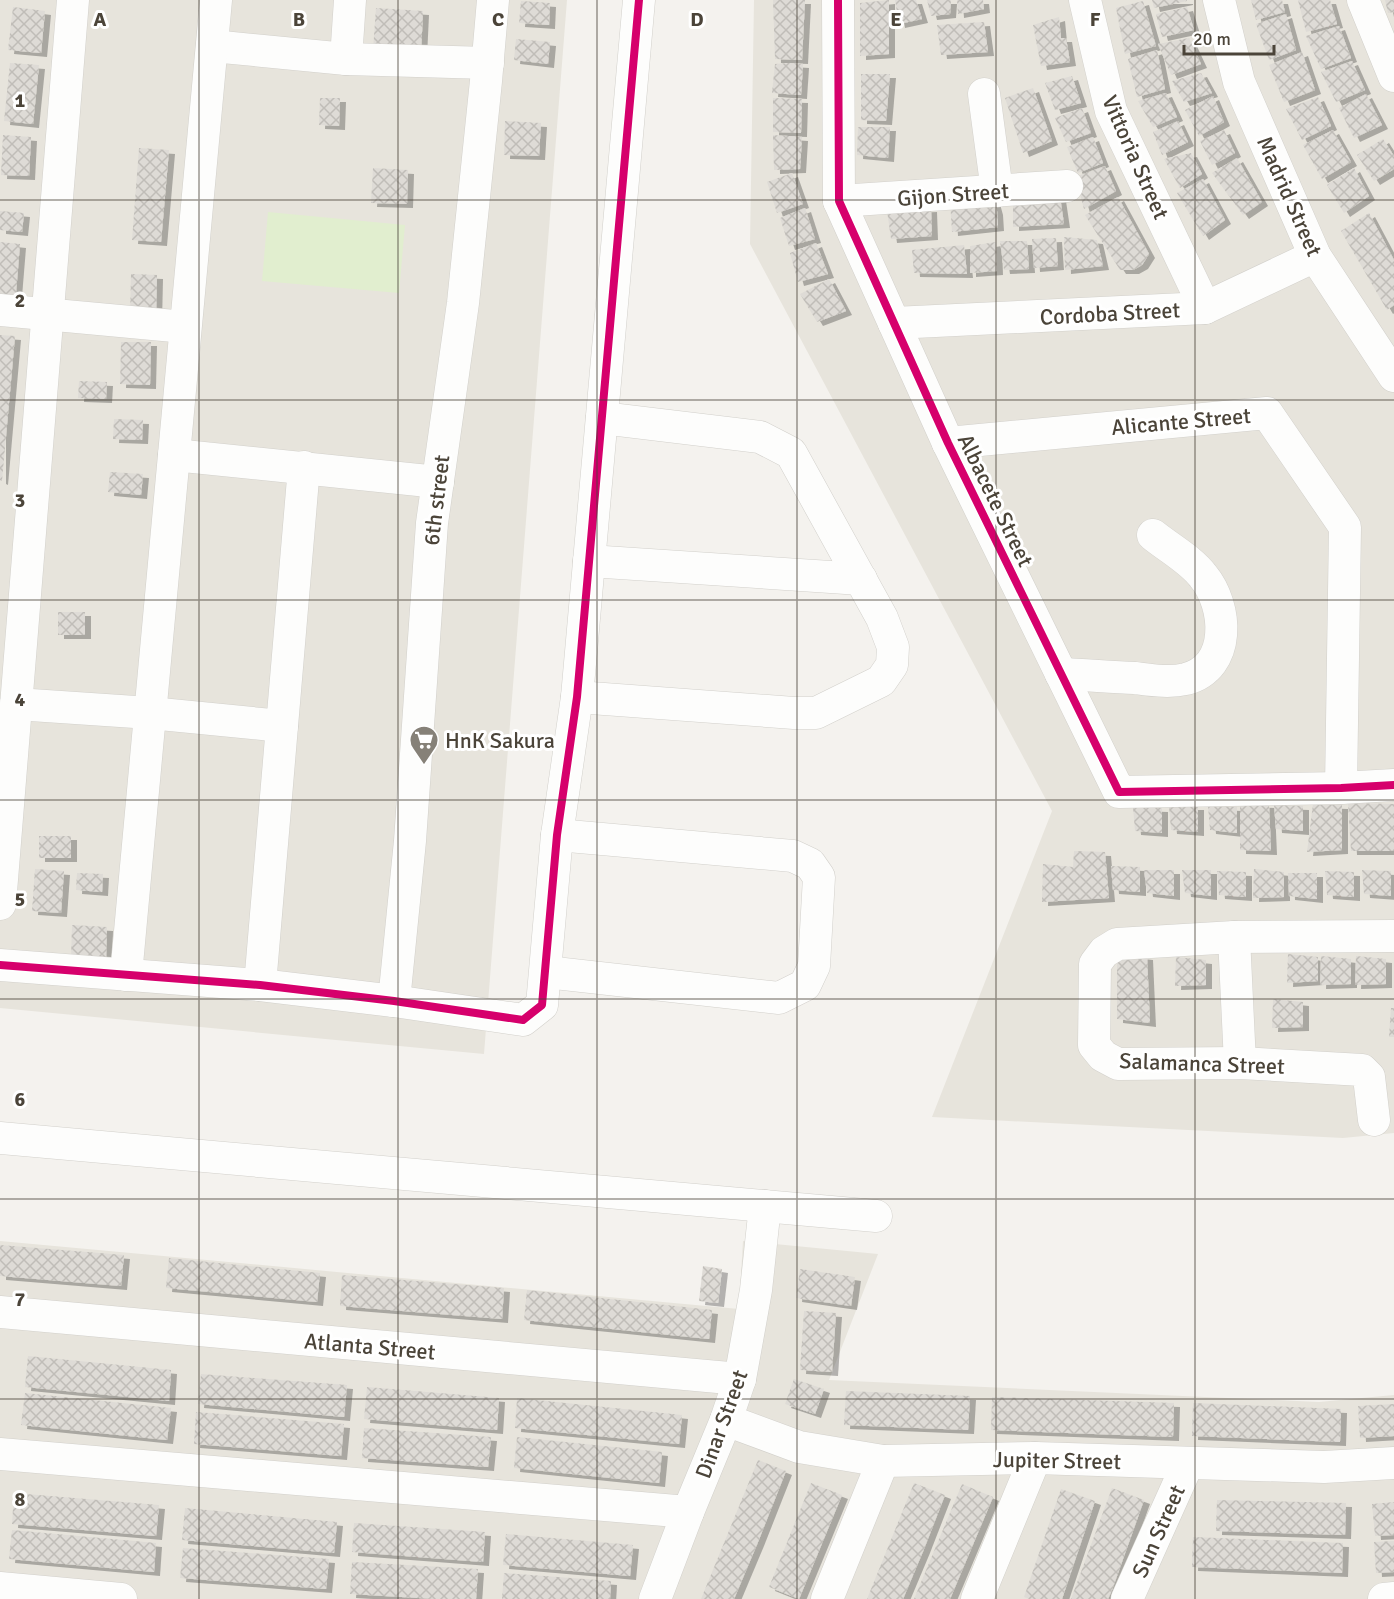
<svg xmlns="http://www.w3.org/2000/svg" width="1394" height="1599" font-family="Signika,sans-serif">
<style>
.residential{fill:#e7e4dc}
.grass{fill:#e1eecf}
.building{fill:url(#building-cross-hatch);filter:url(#shadow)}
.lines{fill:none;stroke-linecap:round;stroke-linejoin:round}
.street-casing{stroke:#d2d0cb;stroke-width:33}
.street{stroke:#fdfdfc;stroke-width:32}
.cycleway-casing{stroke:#fff;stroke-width:11}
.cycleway{stroke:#d6006c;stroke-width:8}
.grid{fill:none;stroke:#4b4439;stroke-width:1.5;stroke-opacity:0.55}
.labels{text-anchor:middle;stroke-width:6;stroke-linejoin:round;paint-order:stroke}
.street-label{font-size:22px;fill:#4b4439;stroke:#fff}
.poi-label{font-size:22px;fill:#4b4439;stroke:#fff;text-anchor:start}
.grid-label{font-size:20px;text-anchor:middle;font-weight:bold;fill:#4b4439;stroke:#fff;stroke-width:6;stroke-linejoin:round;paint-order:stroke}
</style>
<defs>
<pattern id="building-cross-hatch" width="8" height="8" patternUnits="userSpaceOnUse" patternTransform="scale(1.5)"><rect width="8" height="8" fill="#dedbd6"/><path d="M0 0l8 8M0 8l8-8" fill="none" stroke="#c0bdb8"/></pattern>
<filter id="shadow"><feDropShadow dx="6" dy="4" stdDeviation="0" flood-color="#0004"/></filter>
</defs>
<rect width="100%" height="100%" fill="#f4f2ee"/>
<g class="residential">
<path d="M0 0H567L484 1054 0 1008Z"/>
<path d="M754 0H1394V1133L1343 1138 932 1117 1052 811 750 244Z"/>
<path d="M0 1241 739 1309 743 1241 878 1254 829 1380 1319 1402 1394 1395V1599H0Z"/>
</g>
<path class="grass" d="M268 212 405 225 399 293 262 281Z"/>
<g class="building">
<path d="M773 0H805L802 60 775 59Z"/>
<path d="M889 0V54L860 56V3Z"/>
<path d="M895 0H916L922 19 899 24Z"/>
<path d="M927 0H951L950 14 931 16Z"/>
<path d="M957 0H983L984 9 958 14Z"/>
<path d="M1152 0H1187V1L1154 8Z"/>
<path d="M1251 0H1282L1285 12 1256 20Z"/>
<path d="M1298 0H1330L1337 24 1306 32Z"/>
<path d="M1385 0H1394V12L1388 13Z"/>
<path d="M521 1 550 3 549 25 519 23Z"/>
<path d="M1143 1 1156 46 1125 54 1116 8Z"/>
<path d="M13 7 45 11 41 53 8 50Z"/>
<path d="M1187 7 1194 30 1162 37 1156 14Z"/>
<path d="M376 8 423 11 421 53 373 50Z"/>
<path d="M1286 14 1296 50 1269 60 1256 24Z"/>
<path d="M1059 17 1061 38H1066L1070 62 1041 66 1033 25Z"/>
<path d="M984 22 988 52 941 55 937 25Z"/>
<path d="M1339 26 1351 58 1321 69 1306 36Z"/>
<path d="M1189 38 1201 64 1171 75 1158 44Z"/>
<path d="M516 39 550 42 548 64 514 60Z"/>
<path d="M1157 50 1165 89 1137 97 1128 59Z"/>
<path d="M1302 52 1315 90 1284 102 1269 65Z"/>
<path d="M1352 61 1365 90 1336 102 1321 72Z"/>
<path d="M10 63 39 65 33 124 4 121Z"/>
<path d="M788 63 803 64 801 95 772 93 775 64Z"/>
<path d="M1201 73 1212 93 1184 102 1172 81Z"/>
<path d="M861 74H890L886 121 861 120Z"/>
<path d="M1072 76 1081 103 1055 110 1045 83Z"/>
<path d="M1033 88 1052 141 1023 153 1005 98Z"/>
<path d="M1166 93 1177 117 1153 127 1138 101Z"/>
<path d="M1366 94 1382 125 1354 138 1339 108Z"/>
<path d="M1213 96 1224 122 1199 136 1185 110Z"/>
<path d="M1318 97 1331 126 1302 140 1286 109Z"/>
<path d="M320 98H340L339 126 319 125Z"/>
<path d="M773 98 802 99 801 133 773 132Z"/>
<path d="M1082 108 1091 133 1066 142 1055 118Z"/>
<path d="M505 121 541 123 539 156 504 155Z"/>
<path d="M1178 121 1188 142 1162 155 1153 132Z"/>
<path d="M858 127H890L888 158 857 155Z"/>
<path d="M1224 130 1235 153 1212 165 1200 141Z"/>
<path d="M1333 130 1351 162 1322 179 1303 145Z"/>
<path d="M3 135 31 137 29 176 1 175Z"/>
<path d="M773 135 802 137 800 169 774 170Z"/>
<path d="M1093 137 1103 163 1078 173 1067 147Z"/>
<path d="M1383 139 1394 156V169L1374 181 1357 155Z"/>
<path d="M139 148 169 150 161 242 132 240Z"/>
<path d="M1191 153 1202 174 1180 188 1164 159Z"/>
<path d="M1237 158 1262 202 1243 215 1212 173Z"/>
<path d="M1105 166 1116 191 1084 209 1075 177Z"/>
<path d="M373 168 408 170 407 204 371 203Z"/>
<path d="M1354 168 1369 196 1344 213 1327 185Z"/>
<path d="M792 173 803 204 777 213 767 182Z"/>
<path d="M1203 179 1225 220 1203 236 1177 193Z"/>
<path d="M1013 196 1060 197 1064 224 1013 227Z"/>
<path d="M1118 197 1149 254 1142 265 1133 270H1120L1085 215Z"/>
<path d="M950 200H994L997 211 998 227 952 232Z"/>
<path d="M805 208 815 239 789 246 780 218Z"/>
<path d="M931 208 932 236 891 239 887 210Z"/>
<path d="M0 211 24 213 22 232 0 230Z"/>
<path d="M1369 213 1394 260V305L1387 310 1341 231Z"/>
<path d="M1064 237 1097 240 1103 266 1065 270Z"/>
<path d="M1056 238 1058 266 1034 268 1032 239Z"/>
<path d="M1000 241H1027L1029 269 1004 270Z"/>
<path d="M0 242 20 244 15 305 0 304Z"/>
<path d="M996 242 997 271 970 273V246Z"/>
<path d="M816 243 828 274 798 282 790 253Z"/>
<path d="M964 245 967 274 914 273 912 250Z"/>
<path d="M131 274 157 275 156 319 130 318Z"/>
<path d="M829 279 846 311 817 322 800 294Z"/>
<path d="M0 335 15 336 2 481 0 480Z"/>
<path d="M121 342H151L150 385 120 384Z"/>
<path d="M79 381 107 382 106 399 78 398Z"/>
<path d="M114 419 143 420 142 440 113 439Z"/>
<path d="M110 472 143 474 141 495 108 492Z"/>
<rect x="58" y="612" width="27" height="23"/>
<path d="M1240 803 1269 804 1271 851 1240 850Z"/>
<path d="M1348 803 1394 804V851H1351Z"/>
<path d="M1313 804 1342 805V850L1307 852Z"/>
<path d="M1274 805 1303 806V831L1276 829Z"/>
<path d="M1169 806H1198V832L1171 830Z"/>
<path d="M1208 806 1237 807V833L1210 830Z"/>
<path d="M1133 807 1162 808V833L1135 831Z"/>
<rect x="39" y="836" width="32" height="22"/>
<path d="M1074 851 1105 852 1109 898 1042 902 1043 864 1073 867Z"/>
<path d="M1111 866 1140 867V892L1113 890Z"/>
<path d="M35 869 64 871 61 913 32 911Z"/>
<path d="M1254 869 1284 872V897L1253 898Z"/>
<path d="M1144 870H1174V896L1147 893Z"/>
<path d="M1182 870H1211V896L1185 893Z"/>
<path d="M1362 870 1391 871V896L1364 894Z"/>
<path d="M1217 871 1246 872V897L1219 895Z"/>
<path d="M1325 871 1354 872V897L1327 895Z"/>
<path d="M77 873 103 874 102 892 76 890Z"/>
<path d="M1288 873H1317V899L1289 896Z"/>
<path d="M72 925 107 927 106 961 71 959Z"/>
<path d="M1117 953 1147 956 1150 1023 1117 1019Z"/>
<path d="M1288 954 1318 957V981L1287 983Z"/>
<path d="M1321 956 1351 959V984L1320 985Z"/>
<path d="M1356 956 1386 959V984L1355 985Z"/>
<path d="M1176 957 1206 960V985L1175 986Z"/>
<path d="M1273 999 1303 1002V1027L1272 1028Z"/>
<path d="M1391 1008H1394V1037H1389Z"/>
<path d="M0 1245 124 1255 121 1286 0 1276Z"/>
<path d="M169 1258 320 1273 317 1302 166 1288Z"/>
<path d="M703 1266 722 1269 718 1303 699 1301Z"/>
<path d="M800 1269 855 1277 851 1306 796 1298Z"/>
<path d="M342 1275 504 1288 502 1319 340 1306Z"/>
<path d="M527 1290 712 1310 709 1339 524 1320Z"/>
<path d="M804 1311 836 1313 832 1372 800 1370Z"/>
<path d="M28 1356 171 1370 169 1401 25 1387Z"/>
<path d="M201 1374 347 1385 344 1417 198 1404Z"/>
<path d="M794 1379 824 1389 815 1414 785 1404Z"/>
<path d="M367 1387 499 1398 497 1430 364 1419Z"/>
<path d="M846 1391 970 1396 968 1430 844 1425Z"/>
<path d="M25 1393 171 1408 167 1440 21 1425Z"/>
<path d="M992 1397 1174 1403 1173 1437 991 1430Z"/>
<path d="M517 1398 682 1415 679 1444 515 1428Z"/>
<path d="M1193 1403 1341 1409 1340 1442 1192 1436Z"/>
<path d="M1394 1404V1436L1360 1438 1358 1406Z"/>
<path d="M196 1412 344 1424 341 1456 194 1444Z"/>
<path d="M364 1428 491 1437 488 1467 362 1458Z"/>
<path d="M517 1437 662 1452 659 1483 514 1468Z"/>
<path d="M758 1460 786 1471 758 1542 734 1599H701Z"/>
<path d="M811 1483 842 1495 799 1599 769 1587Z"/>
<path d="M914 1483 945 1495 924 1549 903 1599H867Z"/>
<path d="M962 1484 993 1497 950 1599H914Z"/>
<path d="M1112 1488 1144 1500 1112 1590 1108 1599H1071Z"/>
<path d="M1061 1489 1095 1501 1062 1599H1029L1024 1597Z"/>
<path d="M14 1493 159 1505 156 1536 12 1524Z"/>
<path d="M1217 1500 1346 1503 1345 1535 1216 1531Z"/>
<path d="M1394 1502V1535L1375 1536 1372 1504Z"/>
<path d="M185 1508 337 1522 334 1553 182 1540Z"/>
<path d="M354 1523 485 1532 483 1562 352 1552Z"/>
<path d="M12 1530 156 1543 154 1572 9 1559Z"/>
<path d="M506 1534 633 1545 630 1576 503 1565Z"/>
<path d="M1193 1537 1343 1543 1342 1573 1192 1567Z"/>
<path d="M1394 1541V1572L1376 1573 1374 1542Z"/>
<path d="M183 1548 329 1559 326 1589 180 1578Z"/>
<path d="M352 1562 478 1569 476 1599H436L350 1594Z"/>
<path d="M504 1573 611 1581 610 1599H502Z"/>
</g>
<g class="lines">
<g class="street-casing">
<g id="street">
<path d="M838 0 839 201 948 443 1119 792 1341 788 1394 785"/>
<path d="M1085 0 1111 111 1205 308"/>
<path d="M1219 0 1239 82 1315 256 1394 376"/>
<path d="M1363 0 1394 76"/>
<path d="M212 46 346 59 488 63"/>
<path d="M346 59 350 0"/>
<path d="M984 94 997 191"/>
<path d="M839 201 1067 186"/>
<path d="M0 310 185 327"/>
<path d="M894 323 1205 308 1315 256"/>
<path d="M948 443 1267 413 1345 527 1341 788"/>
<path d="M174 455 438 482"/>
<path d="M589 561 861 579"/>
<path d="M1061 674C1086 675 1110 677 1135 678 1151 680 1169 683 1186 679 1232 667 1228 606 1203 576 1191 560 1169 548 1153 535"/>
<path d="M577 697 794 713H816L881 681 892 665 893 647 882 618 791 453 760 437 602 418"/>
<path d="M16 704 150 713 282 726"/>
<path d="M0 904 73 0"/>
<path d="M1234 937 1240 1063"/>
<path d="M0 965 260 985 394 1001 523 1020 542 1005 557 835 577 697 639 0"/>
<path d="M546 972 779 998 805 985 814 966 819 877 810 864 793 856 557 835"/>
<path d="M126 975 216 0"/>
<path d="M260 985 304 467"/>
<path d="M394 1001 410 841 432 523 463 303 486 81 493 0"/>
<path d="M1374 1120 1369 1077 1362 1070 1240 1063 1118 1064 1103 1056 1094 1045 1095 964 1104 952 1117 944 1234 937 1394 936"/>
<path d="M0 1138 876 1216"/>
<path d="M0 1312 740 1379"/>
<path d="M726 1420 799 1447 883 1461 1035 1458 1324 1467 1394 1463"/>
<path d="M0 1454 688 1512"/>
<path d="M0 1588 121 1599"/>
<path d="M655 1599 688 1512 726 1420 740 1379 756 1290 765 1206"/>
<path d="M827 1599 883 1461"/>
<path d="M977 1599 1035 1458"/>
<path d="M1127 1599 1188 1463"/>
<path d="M1384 1599 1394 1598"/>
</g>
</g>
<use href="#street" class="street"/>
<g class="cycleway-casing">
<g id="cycleway">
<path d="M838 0 839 201 948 443 1119 792 1341 788 1394 785"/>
<path d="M0 965 260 985 394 1001 523 1020 542 1005 557 835 577 697 639 0"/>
</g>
</g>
<use href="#cycleway" class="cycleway"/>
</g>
<path class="grid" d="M199 0V1599M398 0V1599M597 0V1599M797 0V1599M996 0V1599M1195 0V1599M0 200H1394M0 400H1394M0 600H1394M0 800H1394M0 999H1394M0 1199H1394M0 1399H1394"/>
<defs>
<g id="supermarket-pin" transform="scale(1.5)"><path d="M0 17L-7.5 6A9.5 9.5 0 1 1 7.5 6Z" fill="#868178" stroke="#fff"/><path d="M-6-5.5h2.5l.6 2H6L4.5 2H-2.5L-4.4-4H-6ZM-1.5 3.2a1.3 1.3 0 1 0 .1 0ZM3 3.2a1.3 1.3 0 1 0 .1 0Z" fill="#fff"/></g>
</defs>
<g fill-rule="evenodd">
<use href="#supermarket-pin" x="424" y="740"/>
</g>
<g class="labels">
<g class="street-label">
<text transform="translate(1136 157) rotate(66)" y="8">Vittoria Street</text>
<text transform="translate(953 194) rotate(-4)" y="8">Gijon Street</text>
<text transform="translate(1290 196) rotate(66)" y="8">Madrid Street</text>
<text transform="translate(1110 313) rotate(-3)" y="8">Cordoba Street</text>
<text transform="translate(1181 421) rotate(-5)" y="8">Alicante Street</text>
<text transform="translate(436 500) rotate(-83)" y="8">6th street</text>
<text transform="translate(996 500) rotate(64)" y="8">Albacete Street</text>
<text transform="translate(1202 1063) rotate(2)" y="8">Salamanca Street</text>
<text transform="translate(370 1346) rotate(5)" y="8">Atlanta Street</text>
<text transform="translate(721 1424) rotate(-70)" y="8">Dinar Street</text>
<text transform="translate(1057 1460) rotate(1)" y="8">Jupiter Street</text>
<text transform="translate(1158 1531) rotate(-66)" y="8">Sun Street</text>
</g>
<g class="poi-label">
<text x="445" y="748">HnK Sakura</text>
</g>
</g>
<g class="grid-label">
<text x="100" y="26">A</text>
<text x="299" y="26">B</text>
<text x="498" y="26">C</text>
<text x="697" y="26">D</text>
<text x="896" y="26">E</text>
<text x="1095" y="26">F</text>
<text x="20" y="107">1</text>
<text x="20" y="307">2</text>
<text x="20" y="507">3</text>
<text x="20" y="706">4</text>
<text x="20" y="906">5</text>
<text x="20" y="1106">6</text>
<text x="20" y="1306">7</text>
<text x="20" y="1506">8</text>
</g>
<path d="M1184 45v9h90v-9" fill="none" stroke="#4b4439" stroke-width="3"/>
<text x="1193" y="45" font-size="18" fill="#4b4439" stroke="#ffffff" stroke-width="4.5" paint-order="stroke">20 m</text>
</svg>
